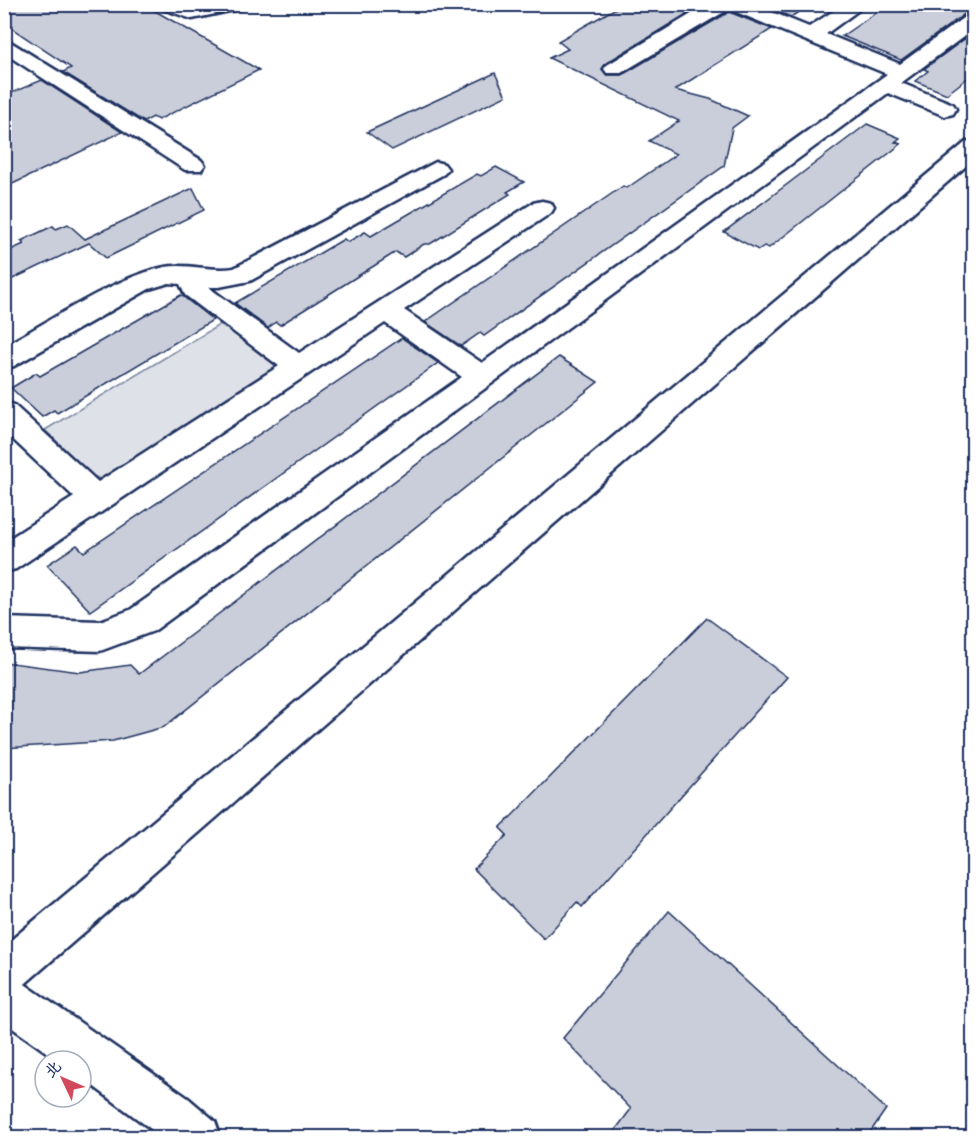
<svg xmlns="http://www.w3.org/2000/svg" width="978" height="1142" font-family="Delius,'LXGW WenKai TC',sans-serif">
<style>
.green{fill:#dee1e7;stroke:#7c88a2;stroke-width:1.5}
.building{fill:#caceda;stroke:#1b2f5e;stroke-width:1.5}
.lines{fill:none;stroke-linecap:round;stroke-linejoin:round}
.minor-casing{stroke:#1b2f5e;stroke-width:5}
.major-casing{stroke:#1b2f5e;stroke-width:5}
.minor{fill:#fff;fill-rule:evenodd}
.major{fill:#fff;fill-rule:evenodd}
</style>
<rect width="100%" height="100%" fill="#fff"/>
<filter id="ink" filterUnits="userSpaceOnUse"><feTurbulence type="fractalNoise" baseFrequency=".0167" numOctaves="2"/><feDisplacementMap in="SourceGraphic" scale="12" xChannelSelector="R" yChannelSelector="G"/><feConvolveMatrix kernelMatrix="1 2 1 2 8 2 1 2 1" color-interpolation-filters="sRGB"/></filter>
<g filter="url(#ink)">
<path class="green" d="M224 322 272 359 276 366 271 375 103 480 93 476 45 430Z"/>
<g class="building">
<path d="M4 4H143L259 70 158 120 153 117 144 122 63 72 71 68 4 23Z"/>
<path d="M623 4H703L606 63 602 69 607 75H622L729 12 772 29 675 90 710 99 748 116 732 128 724 166 484 336 480 333 461 346 425 322 623 186 627 188 676 154 649 141 679 121 549 58 568 49 558 41Z"/>
<path d="M759 4H811L791 17Z"/>
<path d="M889 4H974V11L966 13 901 60 842 36Z"/>
<path d="M974 32V73L947 94 915 81 928 71 924 69Z"/>
<path d="M495 73 506 96 392 150 367 132Z"/>
<path d="M42 80 122 132 4 188V96Z"/>
<path d="M867 124 900 138 895 142 901 144 769 248 764 246 758 250 724 232Z"/>
<path d="M496 167 524 182 507 192 510 194 430 244H424L404 257 396 252 280 325 276 322 268 328 235 303 344 239 348 242 365 232 371 236 477 174 481 176Z"/>
<path d="M193 188 204 210 106 258 89 243 4 283V253L24 244 21 241 53 226 56 229 68 224 85 239Z"/>
<path d="M181 295 213 320 57 413 54 410 42 417 11 388 36 373 40 376Z"/>
<path d="M402 338 438 363 90 611 47 565 77 545 84 552Z"/>
<path d="M559 357 598 382 164 727 113 741 4 748V662L80 672 130 665 139 674Z"/>
<path d="M707 618 787 677 582 907 577 902 544 939 474 869 507 835 500 828Z"/>
<path d="M669 911 886 1109 867 1137H610L631 1109 563 1038Z"/>
</g>
<g class="lines">
<g class="minor-casing">
<g id="minor">
<path d="M158 4 193 7 246 4 244 8 192 19 160 8Z"/>
<path d="M708 4H752L809 27 844 4H867L826 34 900 64 967 15 974 13V29L901 83 953 104 956 109 953 114 945 116 888 93 154 631 100 651 4 648V618L100 621 130 610 462 377 385 323 16 569 4 572V542L74 497 4 431V402L14 405 98 482 279 366 185 295 180 284 169 283 149 289 14 366 4 369V346C52 320 113 278 165 267 188 263 211 272 234 268L436 162 444 164 448 169 444 174 250 281 219 287H208L299 353 533 203 542 201 551 203 554 208 551 213 404 310 482 363 887 74 729 9 621 73H607L604 69 607 65Z"/>
<path d="M4 38 201 160 205 165 201 170H185L4 53Z"/>
<path d="M974 140V159L19 989 4 995V946L966 142Z"/>
</g>
</g>
<g class="major-casing">
<path id="major" d="M4 974 19 980 188 1098 215 1121 221 1138H163L81 1077V1061H59L4 1022Z"/>
</g>
<use href="#minor" class="minor"/>
<use href="#major" class="major"/>
</g>
</g>
<rect width="978" height="1142" fill="none" stroke="#fff" stroke-width="24"/>
<rect x="12" y="12" width="954" height="1118" fill="none" stroke="#1b2f5e" stroke-width="2" filter="url(#ink)"/>
<g transform="translate(63 1079) rotate(314)"><circle r="28" fill="#ffffff" stroke="#a4acbf" stroke-width="1.5"/>
<path d="M0-4.5L10 22L0 15L-10 22Z" fill="#d1495b"/>
<text y="-9" font-size="16" font-weight="bold" text-anchor="middle" fill="#1b2f5e">北</text>
</g>
</svg>
